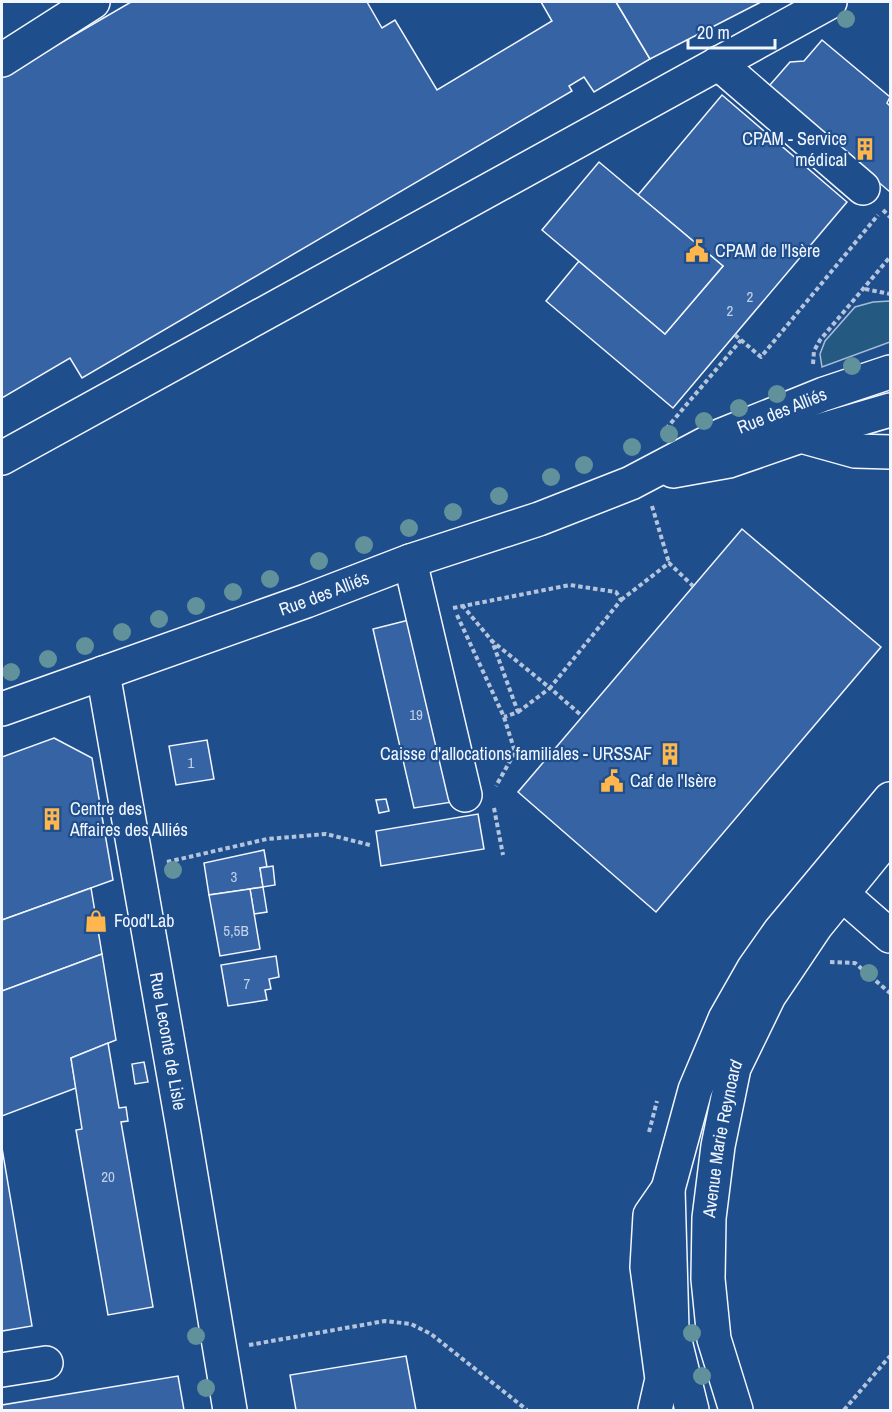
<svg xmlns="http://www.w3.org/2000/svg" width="892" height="1412" font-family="'Archivo Narrow',sans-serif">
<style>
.green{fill:#245a82;stroke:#a8bbd7;stroke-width:1.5}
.building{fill:#3563a3;stroke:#f2f6ff;stroke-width:1.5}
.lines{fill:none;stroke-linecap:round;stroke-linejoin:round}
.minor-casing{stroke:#f2f6ff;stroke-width:36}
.major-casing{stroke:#f2f6ff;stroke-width:36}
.path{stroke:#b3c4dc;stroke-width:4;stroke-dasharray:4.5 3;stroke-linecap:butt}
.minor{stroke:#1f4e8c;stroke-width:33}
.major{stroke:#1f4e8c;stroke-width:33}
.tree{fill:#61919a}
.labels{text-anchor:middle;stroke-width:4.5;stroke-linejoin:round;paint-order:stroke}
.number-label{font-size:15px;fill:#c3d1e8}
.poi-label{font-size:18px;fill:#f2f6ff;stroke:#1f4e8c;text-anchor:start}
.street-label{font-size:18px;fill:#f2f6ff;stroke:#1f4e8c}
</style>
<rect width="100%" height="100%" fill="#1f4e8c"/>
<path class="green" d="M890 301V342L822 367 820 354 825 341 855 307 873 302Z"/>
<g class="building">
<path d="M131 2H367L382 28 395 20 437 90 552 21 541 2H616L650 59 594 92 584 77 569 86 572 91 82 378 70 358 2 398V77Z"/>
<path d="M616 2H761L650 59Z"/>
<path d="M822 40 890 97 887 103 890 106V192L776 95 769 86 790 62 804 61Z"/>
<path d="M722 95 847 202 673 408 546 301 579 261 665 334 723 266 638 195Z"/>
<path d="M599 162 723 266 665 334 542 230Z"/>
<path d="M742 529 881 647 656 912 518 792Z"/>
<path d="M417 618 459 801 414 808 373 629Z"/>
<path d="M54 738 92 758 113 880 2 920V757Z"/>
<path d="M207 740 214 779 176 785 169 746Z"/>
<path d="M386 799 389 811 379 813 376 800Z"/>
<path d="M478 814 484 849 381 866 376 831Z"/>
<path d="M264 850 267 867 260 868 263 887 209 895 204 863Z"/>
<path d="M273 866 275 885 263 887 260 868Z"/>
<path d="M263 887 267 912 254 914 250 889Z"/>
<path d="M91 888 102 954 2 991V920Z"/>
<path d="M250 889 260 949 220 956 209 895Z"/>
<path d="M102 954 116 1040 71 1058 76 1088 2 1116V991Z"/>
<path d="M276 956 279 977 269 979 271 989 265 990 267 1000 228 1006 221 965Z"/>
<path d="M108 1043 119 1108 126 1107 128 1121 121 1122 153 1307 108 1315 76 1130 82 1129 71 1058Z"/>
<path d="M144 1062 148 1082 135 1084 132 1064Z"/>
<path d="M2 1148 32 1326 2 1331Z"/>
<path d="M406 1356 416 1410H296L290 1375Z"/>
<path d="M178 1376 184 1410H2V1405Z"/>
</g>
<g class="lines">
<g class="minor-casing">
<g id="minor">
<path d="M2 60 93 2"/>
<path d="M718 63 863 188"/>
<path d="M801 436 855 451 890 452"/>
<path d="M2 458 830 2"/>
<path d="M410 561 465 795"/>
<path id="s1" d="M103 673 182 1122 230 1410"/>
<path d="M846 867 842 894 890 936"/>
<path d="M2 1370 46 1363"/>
<path d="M655 1410 662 1379 647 1267 650 1215 668 1189"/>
</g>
</g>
<g class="major-casing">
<g id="major">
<path d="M673 471 729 461 801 436 890 410"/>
<path id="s2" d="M2 709 306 601 410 561 539 519 631 483 722 435 824 394 890 372"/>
<path d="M692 1410 672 1329 668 1189 695 1090 725 1019 754 968 780 931 890 799"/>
<path id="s3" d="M736 1410 714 1339 708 1279 709 1218 718 1146 734 1068 769 996 816 926 890 835"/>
</g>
</g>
<g class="path">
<path d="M883 210 890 217"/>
<path d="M865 289 890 294"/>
<path d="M735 335 761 357 878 215"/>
<path d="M813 364 814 351 820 340 890 257"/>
<path d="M666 429 741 340"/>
<path d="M652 506 669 563"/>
<path d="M621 600 669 563 693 586"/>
<path d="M462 605 492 641"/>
<path d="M453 608 570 585 616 592 621 600 550 688 492 641 518 712 504 717"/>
<path d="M457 615 504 717 515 752 496 786"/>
<path d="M518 712 550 688 582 716"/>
<path d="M494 808 503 855"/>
<path d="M167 862 267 839 326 834 370 845"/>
<path d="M830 962 855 963 890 993"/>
<path d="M649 1132 657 1101"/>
<path d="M249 1345 385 1321 411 1324 431 1334 527 1410"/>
<path d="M844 1410 890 1356"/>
</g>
<use href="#minor" class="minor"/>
<use href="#major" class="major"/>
</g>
<g class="tree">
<circle cx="846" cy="19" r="9"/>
<circle cx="852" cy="366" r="9"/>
<circle cx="777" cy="394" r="9"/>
<circle cx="739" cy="408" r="9"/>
<circle cx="704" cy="421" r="9"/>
<circle cx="669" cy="434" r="9"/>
<circle cx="632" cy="447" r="9"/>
<circle cx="584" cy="465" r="9"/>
<circle cx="551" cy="477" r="9"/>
<circle cx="499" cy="496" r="9"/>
<circle cx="453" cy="512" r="9"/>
<circle cx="409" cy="528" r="9"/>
<circle cx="364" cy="545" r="9"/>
<circle cx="319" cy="561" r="9"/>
<circle cx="270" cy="579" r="9"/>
<circle cx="233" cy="592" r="9"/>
<circle cx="196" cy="606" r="9"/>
<circle cx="159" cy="619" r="9"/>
<circle cx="122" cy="632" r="9"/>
<circle cx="85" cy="646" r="9"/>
<circle cx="48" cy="659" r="9"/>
<circle cx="11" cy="672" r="9"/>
<circle cx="173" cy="870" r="9"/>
<circle cx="869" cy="973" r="9"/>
<circle cx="692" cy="1333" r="9"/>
<circle cx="196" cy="1336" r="9"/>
<circle cx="702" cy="1376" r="9"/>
<circle cx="206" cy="1388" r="9"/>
</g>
<defs>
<g id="building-bare" transform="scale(1.8)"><path d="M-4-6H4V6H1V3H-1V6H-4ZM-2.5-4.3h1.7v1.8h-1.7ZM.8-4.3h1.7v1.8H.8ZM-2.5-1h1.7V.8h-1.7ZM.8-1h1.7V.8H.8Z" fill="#ffb74d" stroke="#1f4e8c" stroke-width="2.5" paint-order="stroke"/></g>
<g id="civic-bare" transform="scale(1.8)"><path d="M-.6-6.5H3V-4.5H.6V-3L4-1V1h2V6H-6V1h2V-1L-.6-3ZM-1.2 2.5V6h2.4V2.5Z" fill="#ffb74d" stroke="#1f4e8c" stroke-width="2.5" paint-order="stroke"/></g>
<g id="shop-bare" transform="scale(1.8)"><path d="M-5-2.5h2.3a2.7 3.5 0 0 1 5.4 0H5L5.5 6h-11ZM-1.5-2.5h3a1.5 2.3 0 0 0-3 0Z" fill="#ffb74d" stroke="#1f4e8c" stroke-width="2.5" paint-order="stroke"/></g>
</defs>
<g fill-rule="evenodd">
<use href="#building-bare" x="865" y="149"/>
<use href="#civic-bare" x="697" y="251"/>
<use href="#building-bare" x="670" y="754"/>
<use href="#civic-bare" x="612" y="781"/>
<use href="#building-bare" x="52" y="819"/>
<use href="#shop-bare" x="96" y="921"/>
</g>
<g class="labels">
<g class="number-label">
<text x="750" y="302">2</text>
<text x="730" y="316">2</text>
<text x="416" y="720">19</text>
<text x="191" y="768">1</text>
<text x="234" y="882">3</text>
<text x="236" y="936">5,5B</text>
<text x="247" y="989">7</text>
<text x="108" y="1182">20</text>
</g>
<g class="poi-label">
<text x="847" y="145" text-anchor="end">CPAM - Service<tspan x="847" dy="21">médical</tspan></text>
<text x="715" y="257">CPAM de l'Isère</text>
<text x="652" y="760" text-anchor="end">Caisse d'allocations familiales - URSSAF</text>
<text x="630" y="787">Caf de l'Isère</text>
<text x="70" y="815">Centre des<tspan x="70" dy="21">Affaires des Alliés</tspan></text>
<text x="114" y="927">Food'Lab</text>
</g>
<g class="street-label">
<text dy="6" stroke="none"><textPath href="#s2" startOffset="836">Rue des Alliés</textPath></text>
<text dy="6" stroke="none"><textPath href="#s2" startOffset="342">Rue des Alliés</textPath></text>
<text dy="6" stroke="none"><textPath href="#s1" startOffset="374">Rue Leconte de Lisle</textPath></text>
<text dy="6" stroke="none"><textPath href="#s3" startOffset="276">Avenue Marie Reynoard</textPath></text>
</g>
</g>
<rect width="892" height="1412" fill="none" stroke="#f2f6ff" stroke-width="6"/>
<path d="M688 39v9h87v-9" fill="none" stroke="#f2f6ff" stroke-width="3"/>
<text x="697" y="39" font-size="18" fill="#f2f6ff" stroke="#1f4e8c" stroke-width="4.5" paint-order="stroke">20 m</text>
</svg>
